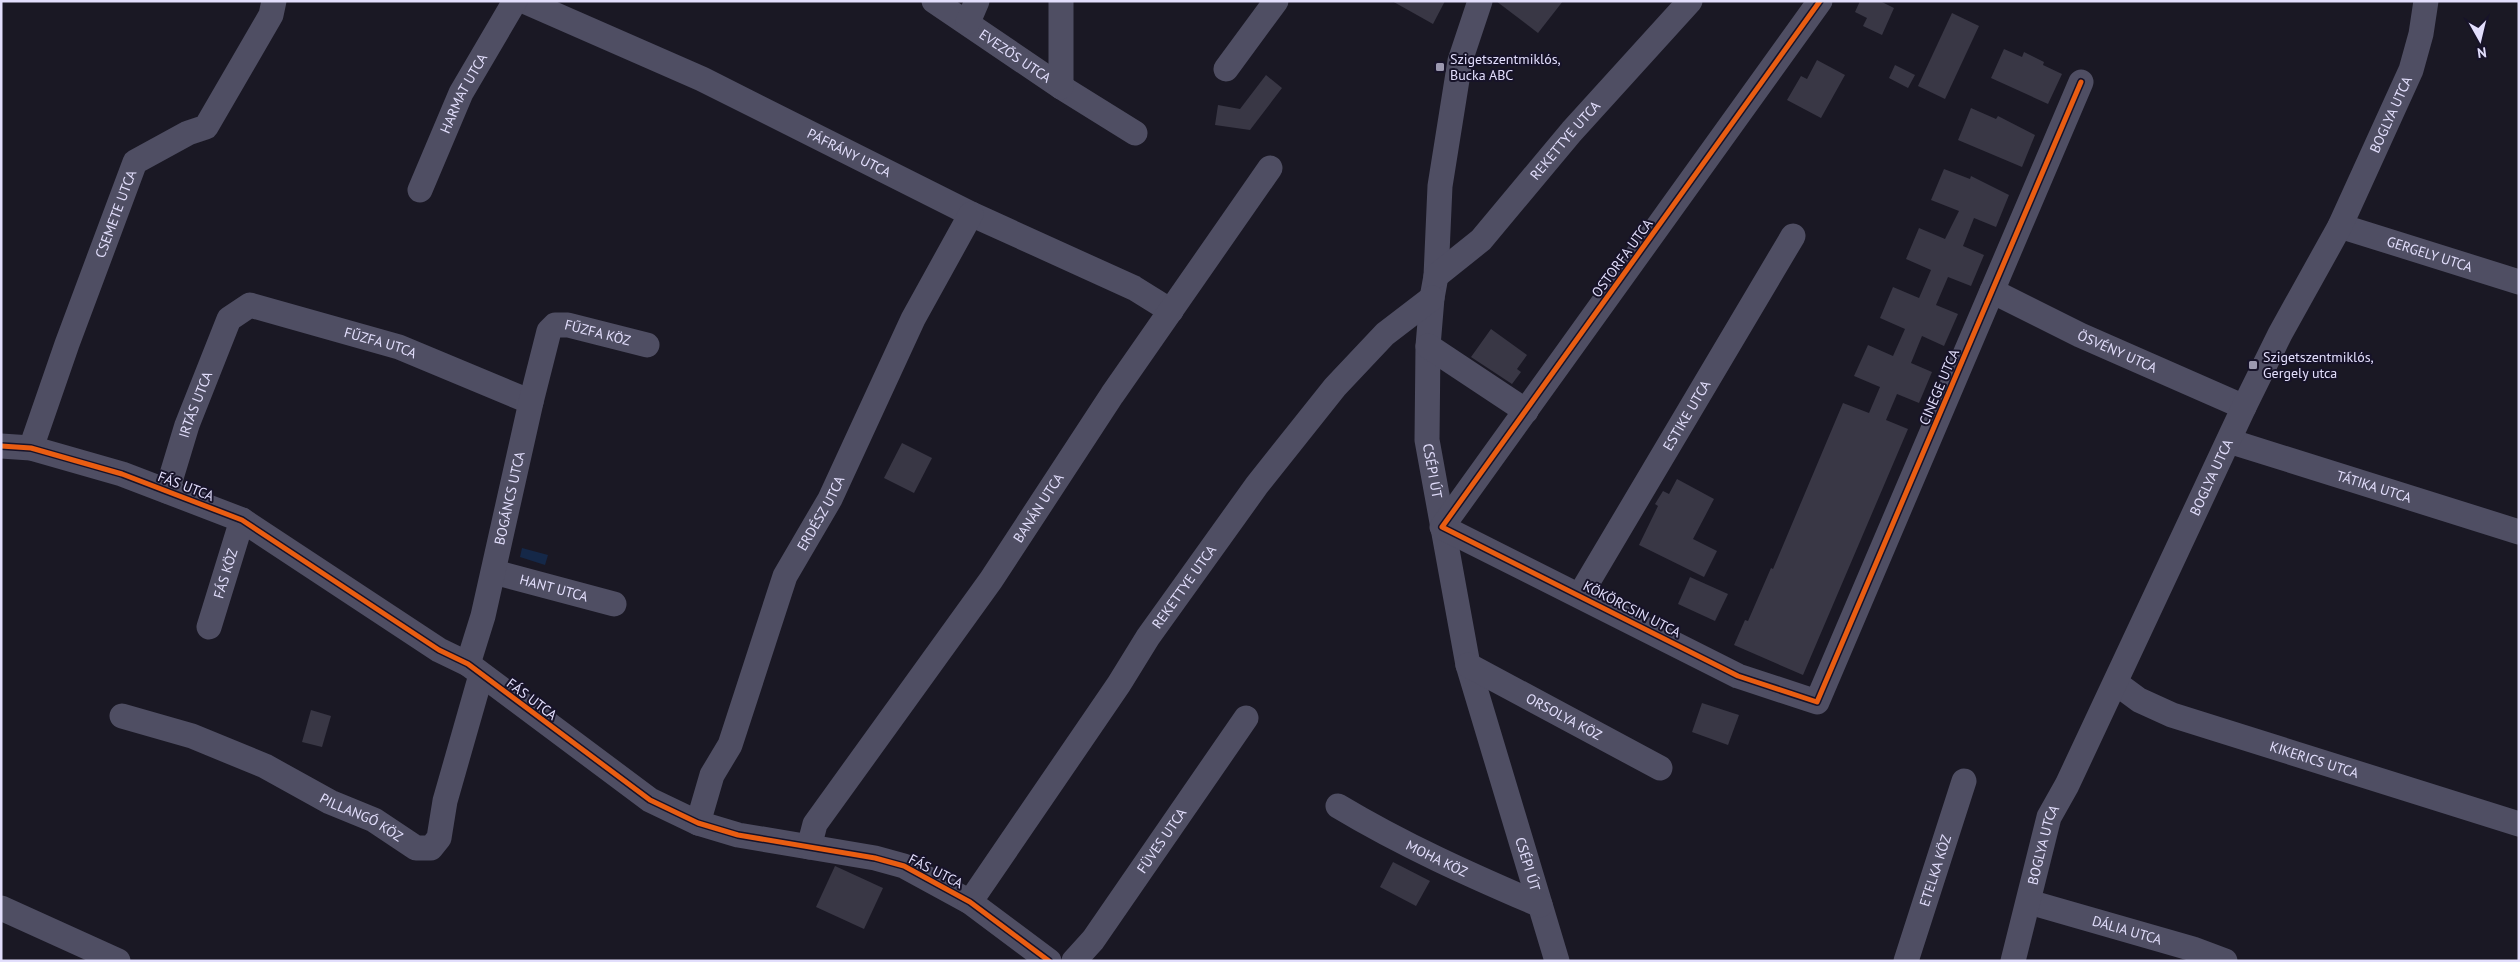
<svg xmlns="http://www.w3.org/2000/svg" width="2520" height="962" font-family="'PT Sans',sans-serif">
<style>
.water{fill:#152848}
.building{fill:#393745}
.lines{fill:none;stroke-linecap:round;stroke-linejoin:round}
.minor{stroke:#4f4e63;stroke-width:25}
.cycleway-casing{stroke:#171329;stroke-width:8}
.cycleway{stroke:#e95d12;stroke-width:5}
.poi-dot{fill:#9c99b0;stroke:#171329;stroke-width:2}
.labels{text-anchor:middle;stroke-width:4;stroke-linejoin:round;paint-order:stroke}
.street-label{font-size:14px;fill:#e2defc;stroke:#171329}
.poi-label{font-size:14px;fill:#e2defc;stroke:#171329;text-anchor:start}
</style>
<rect width="100%" height="100%" fill="#1a1824"/>
<path class="water" d="M522 548 548 555 545 565 520 557Z"/>
<g class="building">
<path d="M1392 1H1445L1433 24Z"/>
<path d="M1496 1H1563L1538 33Z"/>
<path d="M1860 1H1880L1894 8 1882 35 1863 26 1867 18 1855 12Z"/>
<path d="M1952 13 1979 26 1945 99 1918 86Z"/>
<path d="M2004 49 2022 57 2024 52 2044 62 2043 65 2062 74 2048 104 1991 78Z"/>
<path d="M1817 60 1845 75 1821 118 1787 100 1801 76 1807 79Z"/>
<path d="M1895 65 1915 75 1908 88 1889 78Z"/>
<path d="M1266 75 1282 88 1250 130 1215 125 1218 105 1240 109Z"/>
<path d="M1971 108 1996 119 1998 116 2035 135 2022 167 1958 140Z"/>
<path d="M1944 169 1970 179 1971 176 2009 195 1996 227 1974 218 1963 246 1984 255 1971 286 1948 277 1936 305 1958 314 1944 346 1922 336 1911 363 1932 372 1919 403 1897 394 1886 420 1908 429 1803 675 1734 645 1745 620 1748 621 1771 568 1773 569 1843 403 1869 413 1880 387 1854 376 1868 345 1893 356 1905 329 1880 318 1893 287 1919 298 1931 270 1906 259 1919 228 1945 239 1959 211 1931 200Z"/>
<path d="M1491 329 1527 355 1517 369 1521 372 1512 384 1471 357Z"/>
<path d="M902 443 932 458 914 493 884 478Z"/>
<path d="M1677 479 1714 499 1693 539 1717 551 1704 577 1639 545 1658 506 1655 504 1663 491 1669 494Z"/>
<path d="M1690 577 1728 594 1715 621 1678 604Z"/>
<path d="M1702 703 1739 715 1728 745 1692 732Z"/>
<path d="M311 710 331 716 322 747 302 742Z"/>
<path d="M1393 862 1430 881 1416 906 1380 887Z"/>
<path d="M835 866 883 888 864 929 816 907Z"/>
</g>
<g class="lines">
<g class="minor">
<path id="s1" d="M524 1 702 79 971 214 1134 288 1171 311"/>
<path id="s2" d="M934 1 1061 87 1135 133"/>
<path id="s3" d="M1480 1 1460 61 1440 186 1436 276 1432 298 1428 346 1427 440 1468 665 1557 961"/>
<path d="M1820 1 1442 527 1738 676 1817 702 2081 82"/>
<path d="M968 22 977 1"/>
<path d="M1226 69 1276 1"/>
<path d="M1061 87V1"/>
<path id="s4" d="M420 190 461 93 515 1"/>
<path id="s5" d="M2340 226 2519 282"/>
<path id="s6" d="M1436 276 1481 240 1572 131 1690 1"/>
<path id="s7" d="M1992 291 2080 335 2244 407"/>
<path d="M1428 346 1526 411"/>
<path id="s8" d="M2229 441 2519 532"/>
<path d="M1 446 31 448 122 474 242 520 439 650 468 664 650 800 698 823 738 835 875 858 904 866 970 902 1049 961"/>
<path id="s9" d="M31 448 67 344 135 162 188 133 206 127 271 15 274 1"/>
<path id="s10" d="M167 491 187 425 229 319 250 305 399 347 531 402"/>
<path id="s11" d="M494 572 614 604"/>
<path id="s12" d="M1580 595 1793 236"/>
<path id="s13" d="M209 627 242 520"/>
<path id="s14" d="M468 664 483 616 531 402 549 331 555 325H568L647 345"/>
<path id="s15" d="M1468 665 1660 768"/>
<path id="s16" d="M2116 683 2139 700 2172 715 2519 824"/>
<path id="s17" d="M122 716 192 736 265 766 330 802 374 820 416 848H431L439 838 445 801 481 675"/>
<path id="s18" d="M1338 806C1403 845 1470 875 1540 905"/>
<path id="s19" d="M698 823 712 775 730 745 785 576 830 499 913 319 971 214"/>
<path id="s20" d="M809 847 815 824 991 580 1112 395 1270 168"/>
<path id="s21" d="M970 902 1119 684 1148 637 1257 485 1335 387 1385 334 1432 298"/>
<path id="s22" d="M2029 902 2193 949 2225 961"/>
<path d="M1 908 118 961"/>
<path id="s23" d="M1074 961 1093 940 1246 718"/>
<path id="s24" d="M1906 961 1964 781"/>
<path id="s25" d="M2013 961 2049 817 2067 785 2244 407 2280 334 2340 226 2411 70 2421 34 2426 1"/>
</g>
<g class="cycleway-casing">
<g id="cycleway">
<path d="M1820 1 1442 527 1738 676 1817 702 2081 82"/>
<path d="M1 446 31 448 122 474 242 520 439 650 468 664 650 800 698 823 738 835 875 858 904 866 970 902 1049 961"/>
</g>
</g>
<use href="#cycleway" class="cycleway"/>
</g>
<g class="poi-dot">
<rect x="1435" y="62" width="10" height="10" rx="2.5"/>
<rect x="2248" y="360" width="10" height="10" rx="2.5"/>
</g>
<g class="labels">
<g class="street-label">
<text dy="5" stroke="none"><textPath href="#s2" startOffset="98">EVEZŐS UTCA</textPath></text>
<text dy="5" stroke="none"><textPath href="#s4" startOffset="106">HARMAT UTCA</textPath></text>
<text dy="5" stroke="none"><textPath href="#s25" startOffset="930">BOGLYA UTCA</textPath></text>
<text dy="5" stroke="none"><textPath href="#s6" startOffset="188">REKETTYE UTCA</textPath></text>
<text dy="5" stroke="none"><textPath href="#s1" startOffset="359">PÁFRÁNY UTCA</textPath></text>
<text dy="5" stroke="none"><textPath href="#s9" startOffset="249">CSEMETE UTCA</textPath></text>
<text dy="5" stroke="none"><textPath href="#s5" startOffset="94">GERGELY UTCA</textPath></text>
<text transform="translate(1622 258) rotate(-54)" y="5">OSTORFA UTCA</text>
<text dy="5" stroke="none"><textPath href="#s14" startOffset="395">FŰZFA KÖZ</textPath></text>
<text dy="5" stroke="none"><textPath href="#s10" startOffset="344">FŰZFA UTCA</textPath></text>
<text dy="5" stroke="none"><textPath href="#s7" startOffset="139">ÖSVÉNY UTCA</textPath></text>
<text transform="translate(1939 387) rotate(-67)" y="5">CINEGE UTCA</text>
<text dy="5" stroke="none"><textPath href="#s10" startOffset="91">IRTÁS UTCA</textPath></text>
<text dy="5" stroke="none"><textPath href="#s12" startOffset="209">ESTIKE UTCA</textPath></text>
<text dy="5" stroke="none"><textPath href="#s3" startOffset="476">CSÉPI ÚT</textPath></text>
<text dy="5" stroke="none"><textPath href="#s25" startOffset="525">BOGLYA UTCA</textPath></text>
<text transform="translate(186 486) rotate(21)" y="5">FÁS UTCA</text>
<text dy="5" stroke="none"><textPath href="#s8" startOffset="152">TÁTIKA UTCA</textPath></text>
<text dy="5" stroke="none"><textPath href="#s14" startOffset="171">BOGÁNCS UTCA</textPath></text>
<text dy="5" stroke="none"><textPath href="#s20" startOffset="411">BANÁN UTCA</textPath></text>
<text dy="5" stroke="none"><textPath href="#s19" startOffset="335">ERDÉSZ UTCA</textPath></text>
<text dy="5" stroke="none"><textPath href="#s13" startOffset="56">FÁS KÖZ</textPath></text>
<text dy="5" stroke="none"><textPath href="#s21" startOffset="381">REKETTYE UTCA</textPath></text>
<text dy="5" stroke="none"><textPath href="#s11" startOffset="62">HANT UTCA</textPath></text>
<text transform="translate(1632 609) rotate(27)" y="5">KÖKÖRCSIN UTCA</text>
<text transform="translate(532 699) rotate(37)" y="5">FÁS UTCA</text>
<text dy="5" stroke="none"><textPath href="#s15" startOffset="109">ORSOLYA KÖZ</textPath></text>
<text dy="5" stroke="none"><textPath href="#s16" startOffset="214">KIKERICS UTCA</textPath></text>
<text dy="5" stroke="none"><textPath href="#s17" startOffset="261">PILLANGÓ KÖZ</textPath></text>
<text dy="5" stroke="none"><textPath href="#s23" startOffset="149">FÜVES UTCA</textPath></text>
<text dy="5" stroke="none"><textPath href="#s25" startOffset="120">BOGLYA UTCA</textPath></text>
<text dy="5" stroke="none"><textPath href="#s18" startOffset="112">MOHA KÖZ</textPath></text>
<text dy="5" stroke="none"><textPath href="#s3" startOffset="881">CSÉPI ÚT</textPath></text>
<text transform="translate(936 871) rotate(27)" y="5">FÁS UTCA</text>
<text dy="5" stroke="none"><textPath href="#s24" startOffset="95">ETELKA KÖZ</textPath></text>
<text dy="5" stroke="none"><textPath href="#s22" startOffset="102">DÁLIA UTCA</textPath></text>
</g>
<g class="poi-label">
<text x="1450" y="64">Szigetszentmiklós,<tspan x="1450" dy="16">Bucka ABC</tspan></text>
<text x="2263" y="362">Szigetszentmiklós,<tspan x="2263" dy="16">Gergely utca</tspan></text>
</g>
</g>
<rect width="2520" height="962" fill="none" stroke="#e2defc" stroke-width="5"/>
<g transform="translate(2480 40) rotate(172)" stroke="#171329" stroke-width="4" paint-order="stroke">
<path d="M0-4L9 19L0 12L-9 19Z" fill="#e2defc"/>
<text y="-8" font-size="14" font-weight="bold" text-anchor="middle" fill="#e2defc">N</text>
</g>
</svg>
